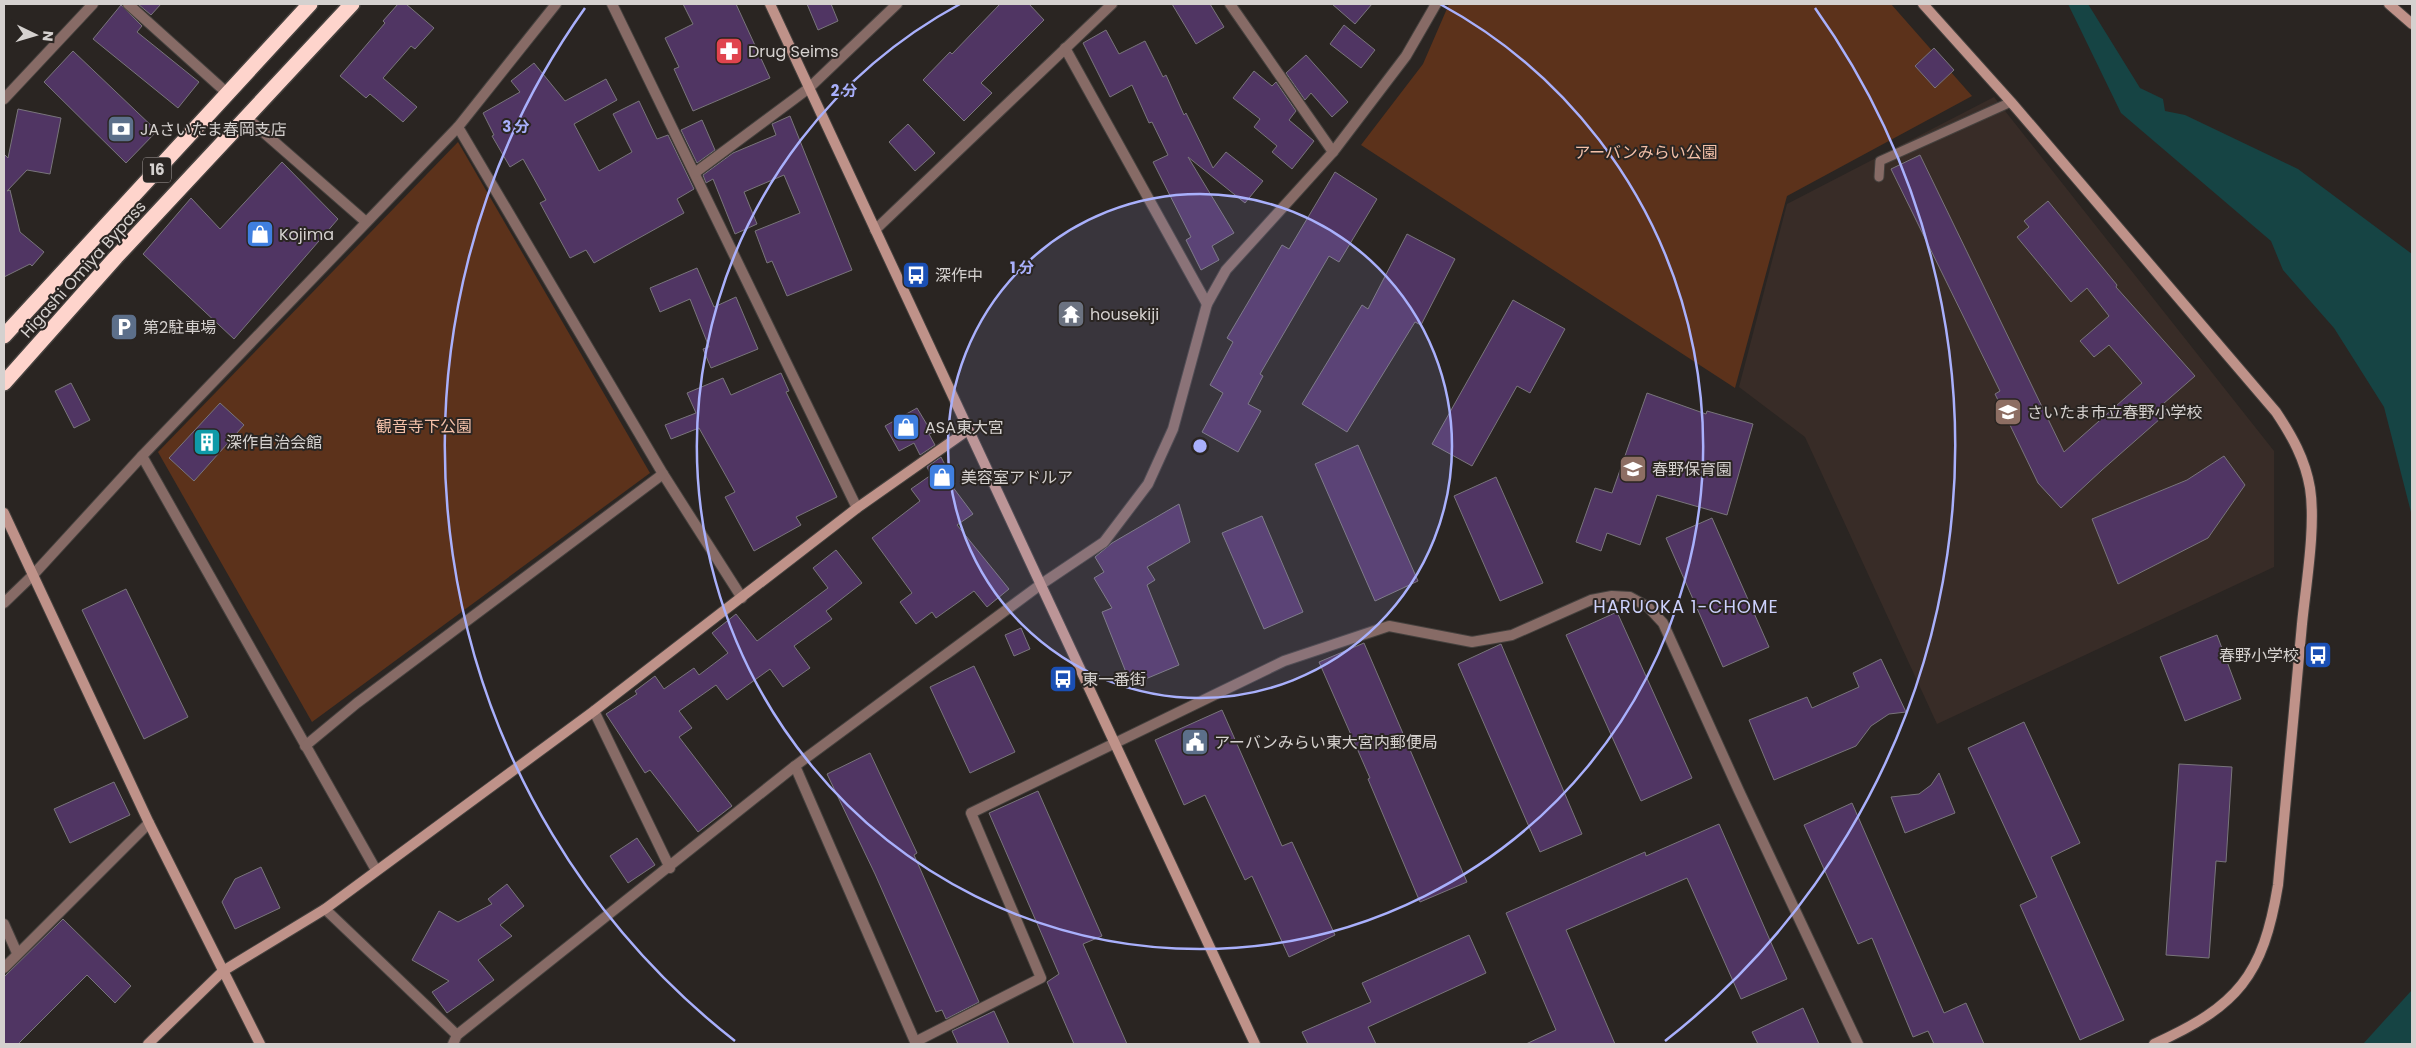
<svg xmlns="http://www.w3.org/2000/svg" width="2416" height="1048" font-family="Poppins,'Noto Sans JP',sans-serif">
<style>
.built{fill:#382c27}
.green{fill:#5c321b}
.water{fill:#164444}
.building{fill:#503563;stroke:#79757b}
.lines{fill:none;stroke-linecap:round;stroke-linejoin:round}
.lane-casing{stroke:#45413e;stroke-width:11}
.street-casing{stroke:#45413e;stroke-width:12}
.secondary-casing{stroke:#45413e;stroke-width:12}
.highway-casing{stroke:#45413e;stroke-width:18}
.lane{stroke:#876b66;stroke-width:9}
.street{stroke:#876b66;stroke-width:10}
.secondary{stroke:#bf9289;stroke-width:10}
.highway{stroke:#fed4cc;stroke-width:15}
.ring{fill:none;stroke:#a9b0fc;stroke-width:2.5}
.labels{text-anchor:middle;stroke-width:4;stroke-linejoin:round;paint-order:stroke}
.shield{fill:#2a2522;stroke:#a29d9b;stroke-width:1}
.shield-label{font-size:15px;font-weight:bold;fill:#d5d1cf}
.poi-label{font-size:16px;fill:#d5d1cf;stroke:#2a2522;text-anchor:start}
.park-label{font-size:16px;fill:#f4c1a9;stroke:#2a2522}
.street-label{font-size:16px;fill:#d5d1cf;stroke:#2a2522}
.neighbourhood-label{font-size:18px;letter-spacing:1px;fill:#ccd1fc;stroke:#2a2522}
.centre{fill:#a9b0fc;stroke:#2a2522;stroke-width:2.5}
.ring-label{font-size:15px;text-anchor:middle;font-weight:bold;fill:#a9b0fc;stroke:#2a2522;stroke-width:4;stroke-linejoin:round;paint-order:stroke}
</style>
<rect width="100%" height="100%" fill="#2a2522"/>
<path class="built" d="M1994 97 2274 451V567L1937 724 1805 437 1739 387 1787 204Z"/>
<g class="green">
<path d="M1449 4H1891L1972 96 1787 196 1735 388 1361 145 1423 64Z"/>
<path d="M458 142 650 473 312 722 158 452Z"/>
</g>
<g class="water">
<path d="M2068 4H2088L2140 88 2163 99 2165 111 2185 115 2298 169 2412 254V516L2384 407 2334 328 2283 270 2271 241 2121 113Z"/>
<path d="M2412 990V1044H2363Z"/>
</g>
<g class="building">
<path d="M138 4H161L151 15Z"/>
<path d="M398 4H406L434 28 415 49 411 46 383 78 417 107 403 122 370 94 366 98 340 76 385 23 383 21Z"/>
<path d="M683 4H736L770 78 693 111 674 69 679 67 665 38 693 24Z"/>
<path d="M807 4H831L838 21 818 30Z"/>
<path d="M1000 4H1029L1044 20 981 83 992 93 964 121 923 80 950 52 952 54Z"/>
<path d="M1172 4H1210L1224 27 1196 44Z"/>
<path d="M1332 4H1372L1355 24Z"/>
<path d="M121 5 142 26 137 32 199 82 178 108 93 39Z"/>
<path d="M1344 25 1375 50 1361 68 1330 44Z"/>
<path d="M1106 30 1119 54 1145 41 1163 77 1166 75 1184 115 1186 113 1213 168 1226 152 1263 181 1245 203 1188 157 1234 233 1212 246 1219 260 1201 270 1186 240 1191 237 1153 162 1168 155 1152 122 1149 123 1132 85 1110 97 1083 43Z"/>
<path d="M1934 48 1954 70 1935 88 1915 66Z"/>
<path d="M73 51 157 131 126 163 44 82Z"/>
<path d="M1306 55 1348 102 1332 117 1311 93 1305 100 1286 73Z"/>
<path d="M534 63 565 101 606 79 617 100 574 124 599 171 632 152 613 114 639 101 657 139 668 135 694 189 677 199 684 213 594 263 586 250 570 258 540 203 546 200 523 159 510 167 492 136 494 135 483 113 520 92 511 81Z"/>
<path d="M1254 71 1272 86 1276 82 1296 111 1289 120 1314 141 1292 169 1272 152 1277 146 1254 127 1260 119 1233 98Z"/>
<path d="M18 109 61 118 50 174 27 170 7 191 10 190 20 232 44 252 32 266 30 264 4 277V154L8 158Z"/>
<path d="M790 116 852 270 787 296 772 261 767 263 755 231 800 213 784 175 744 192 757 224 735 234 713 179 706 183 703 175 733 153 776 135 772 124Z"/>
<path d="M702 120 715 150 697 163 681 130Z"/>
<path d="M908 124 935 153 915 171 889 142Z"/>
<path d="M1920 155 2064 452 2142 383 2109 345 2094 357 2080 341 2109 316 2087 288 2071 302 2017 237 2029 227 2024 221 2048 201 2117 285 2116 287 2195 376 2163 404 2169 411 2102 470 2061 508 2038 483 1995 394 2000 391 1891 169Z"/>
<path d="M282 162 338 219 234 339 143 254 191 198 220 229Z"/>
<path d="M1335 172 1377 199 1339 262 1329 256 1260 374 1263 376 1248 404 1261 411 1238 452 1202 432 1223 393 1210 385 1233 342 1227 338 1282 245 1289 249Z"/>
<path d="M1407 234 1455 259 1421 325 1415 322 1347 432 1302 404 1362 305 1368 309Z"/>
<path d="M697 268 714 307 736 297 758 349 711 368 703 349 709 347 690 299 660 312 650 288Z"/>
<path d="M1513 300 1565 329 1530 393 1517 386 1472 466 1432 444Z"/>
<path d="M781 373 789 391 786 392 837 497 796 517 801 525 754 551 725 497 735 492 699 428 671 439 665 425 696 413 687 393 723 378 731 395Z"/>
<path d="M71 383 90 420 74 428 55 391Z"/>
<path d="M1647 393 1706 414 1707 411 1753 424 1727 515 1657 495 1640 545 1607 533 1601 551 1576 542 1595 488 1612 493Z"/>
<path d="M220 403 244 425 194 481 169 458Z"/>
<path d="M917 408 932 433 929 434 935 445 920 455 914 443 899 451 885 426Z"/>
<path d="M1358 445 1418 581 1375 601 1315 464Z"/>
<path d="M2224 456 2245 485 2208 538 2118 584 2092 519 2187 480Z"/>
<path d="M941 457 955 484 952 486 973 514 957 525 1009 589 987 607 974 591 936 618 932 612 916 624 900 602 912 593 872 538 920 501 911 489 931 475 927 467Z"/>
<path d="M1496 477 1543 583 1500 601 1454 496Z"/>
<path d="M1179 504 1190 542 1147 567 1155 580 1147 585 1179 665 1131 685 1102 612 1112 608 1094 578 1104 572 1095 557 1112 543Z"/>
<path d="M1262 516 1303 612 1264 629 1222 533Z"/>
<path d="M1712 518 1769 647 1723 667 1666 538Z"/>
<path d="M836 550 862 583 826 611 832 619 794 646 810 668 783 687 770 669 727 700 716 685 679 711 692 728 679 737 732 806 698 832 650 770 645 773 606 714 637 694 635 691 655 676 664 689 694 668 699 675 728 653 712 633 736 614 757 641 828 588 813 568Z"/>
<path d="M126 589 188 717 144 739 82 610Z"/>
<path d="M1617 612 1692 778 1641 801 1566 635Z"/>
<path d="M1021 628 1030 649 1014 656 1005 635Z"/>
<path d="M2217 635 2241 699 2185 721 2160 657Z"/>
<path d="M1364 643 1467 882 1420 902 1368 779 1370 778 1319 662Z"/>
<path d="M1501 644 1582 834 1540 852 1458 664Z"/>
<path d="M1881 659 1906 712 1889 714 1871 726 1856 746 1774 780 1749 720 1807 697 1812 708 1859 687 1853 673Z"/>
<path d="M974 666 1015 752 970 773 930 687Z"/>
<path d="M1222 710 1282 846 1292 842 1335 935 1289 957 1252 876 1245 880 1205 795 1184 805 1155 740Z"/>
<path d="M2024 722 2080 843 2051 857 2124 1020 2080 1040 2020 905 2037 897 1968 748Z"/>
<path d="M870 753 917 853 914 855 979 1002 946 1019 942 1010 936 1012 875 874 827 774Z"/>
<path d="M2179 764 2232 767 2226 862 2216 861 2209 958 2166 955Z"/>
<path d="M1939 773 1955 813 1905 833 1891 797 1919 794 1931 785Z"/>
<path d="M114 782 130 815 70 843 54 809Z"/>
<path d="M1038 791 1102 936 1083 944 1127 1044H1074L1047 982 1059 974 989 813Z"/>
<path d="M1852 803 1944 1013 1966 1003 1984 1044H1934L1928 1031 1913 1037 1872 938 1858 944 1804 825Z"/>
<path d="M1719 824 1787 979 1741 999 1687 878 1566 930 1615 1044H1526L1556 1030 1506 913 1645 852 1646 856Z"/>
<path d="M637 838 655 865 628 883 610 856Z"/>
<path d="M261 867 280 908 235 929 222 902 235 879Z"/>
<path d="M507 884 524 906 500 925 512 936 478 960 494 980 447 1013 432 992 449 981 412 960 439 911 458 922 492 904 488 899Z"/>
<path d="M63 919 131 986 115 1003 87 975 18 1044H4V977Z"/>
<path d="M1469 935 1486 973 1368 1027 1376 1044H1308L1302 1032 1371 1002 1362 983Z"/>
<path d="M1803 1008 1819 1044H1758L1752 1032Z"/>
<path d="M994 1011 1009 1044H958L952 1031Z"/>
</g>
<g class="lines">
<g class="lane-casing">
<path id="lane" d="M1879 177 1880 161 2011 102"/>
</g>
<g class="street-casing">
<g id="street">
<path d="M128 4 227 93"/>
<path d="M612 4 857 508"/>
<path d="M1230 4 1333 152"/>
<path d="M1065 48 1207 304"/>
<path d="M4 99 93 4"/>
<path d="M246 117 366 222"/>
<path d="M458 127 663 474 742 598"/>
<path d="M696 172 809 88 897 4"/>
<path d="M875 230 1112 4"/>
<path d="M142 456 376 870"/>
<path d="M4 603 33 575 142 456 458 127 556 4"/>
<path d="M594 711 670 868"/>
<path d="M305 746 357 703 663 474"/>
<path d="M795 766 916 1044"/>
<path d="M325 909 457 1035"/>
<path d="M4 924 17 953"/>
<path d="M4 968 149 823"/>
<path d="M915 1042 1041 978 971 813 1284 661 1389 626 1472 642 1512 635 1591 600 1612 596 1630 597 1648 607 1663 623 1739 791 1858 1044"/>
<path d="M453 1044 457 1035 795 766 1040 585 1104 542 1148 484 1173 429 1207 304 1226 270 1333 152 1406 56 1436 4"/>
</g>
</g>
<g class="secondary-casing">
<g id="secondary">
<path d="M770 4 1255 1044"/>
<path d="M1923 4 2011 102 2276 412C2292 436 2305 459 2310 488 2316 526 2306 584 2302 624 2294 711 2286 798 2278 885 2263 976 2238 1006 2154 1044"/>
<path d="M2389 4 2412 24"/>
<path d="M4 513 149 823 260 1044"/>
<path d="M148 1044 223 971 325 909 594 711 857 508 968 430"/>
</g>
</g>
<g class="highway-casing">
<g id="highway">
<path d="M4 336 310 4"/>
<path d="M4 383 116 257 352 4"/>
</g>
</g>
<use href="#lane" class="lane"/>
<use href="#street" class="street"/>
<use href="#secondary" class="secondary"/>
<use href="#highway" class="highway"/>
</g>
<circle cx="1200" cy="446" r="252" fill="#a9b0fc" fill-opacity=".12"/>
<g class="ring">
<circle cx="1200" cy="446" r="252"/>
<path d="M1440 4A503 503 0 1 1 960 4"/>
<path d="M735 1041A755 755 0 0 1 585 8M1815 8A755 755 0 0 1 1665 1041"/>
</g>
<defs>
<g id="pharmacy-square" transform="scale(1.4375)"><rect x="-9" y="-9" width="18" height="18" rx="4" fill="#e0444e" stroke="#2a2522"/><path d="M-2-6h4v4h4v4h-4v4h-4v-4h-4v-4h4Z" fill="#fff"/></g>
<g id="bank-square" transform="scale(1.4375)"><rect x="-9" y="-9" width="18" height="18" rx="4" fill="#5c6f8a" stroke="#2a2522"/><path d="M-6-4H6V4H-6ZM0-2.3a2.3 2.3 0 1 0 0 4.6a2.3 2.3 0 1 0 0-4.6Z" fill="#fff"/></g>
<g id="shop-square" transform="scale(1.4375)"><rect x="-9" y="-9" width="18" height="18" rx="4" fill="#3f7fe0" stroke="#2a2522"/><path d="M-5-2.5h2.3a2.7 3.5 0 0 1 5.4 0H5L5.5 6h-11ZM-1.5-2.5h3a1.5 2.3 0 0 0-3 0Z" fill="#fff"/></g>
<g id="bus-square" transform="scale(1.4375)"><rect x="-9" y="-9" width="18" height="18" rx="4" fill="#1a4fb4" stroke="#2a2522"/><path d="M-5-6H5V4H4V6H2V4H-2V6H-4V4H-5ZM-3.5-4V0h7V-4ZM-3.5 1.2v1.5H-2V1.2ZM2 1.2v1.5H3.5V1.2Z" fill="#fff"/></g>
<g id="temple-square" transform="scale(1.4375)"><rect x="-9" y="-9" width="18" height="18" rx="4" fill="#6b7280" stroke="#2a2522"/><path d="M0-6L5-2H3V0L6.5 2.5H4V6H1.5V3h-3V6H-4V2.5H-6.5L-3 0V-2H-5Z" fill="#fff"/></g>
<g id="parking-square" transform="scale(1.4375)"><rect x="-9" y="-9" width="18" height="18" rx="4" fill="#5c6f8a" stroke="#2a2522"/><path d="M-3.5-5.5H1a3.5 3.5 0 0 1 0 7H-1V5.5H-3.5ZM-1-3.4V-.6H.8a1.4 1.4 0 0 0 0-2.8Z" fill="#fff"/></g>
<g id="school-square" transform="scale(1.4375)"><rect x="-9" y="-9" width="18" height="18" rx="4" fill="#8d6e63" stroke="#2a2522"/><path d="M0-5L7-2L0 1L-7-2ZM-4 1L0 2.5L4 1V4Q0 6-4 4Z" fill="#fff"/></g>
<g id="building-square" transform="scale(1.4375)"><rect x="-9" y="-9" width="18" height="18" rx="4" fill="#0f9aa8" stroke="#2a2522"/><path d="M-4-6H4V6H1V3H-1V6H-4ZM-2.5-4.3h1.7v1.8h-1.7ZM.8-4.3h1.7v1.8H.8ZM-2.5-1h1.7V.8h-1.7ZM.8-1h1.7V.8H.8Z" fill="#fff"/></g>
<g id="civic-square" transform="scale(1.4375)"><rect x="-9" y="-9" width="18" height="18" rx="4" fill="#5c6f8a" stroke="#2a2522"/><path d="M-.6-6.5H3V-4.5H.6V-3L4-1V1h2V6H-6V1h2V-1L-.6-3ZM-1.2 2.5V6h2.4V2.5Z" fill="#fff"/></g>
</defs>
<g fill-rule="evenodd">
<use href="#pharmacy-square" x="729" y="51"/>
<use href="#bank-square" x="121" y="129"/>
<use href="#shop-square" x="260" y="234"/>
<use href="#bus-square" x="916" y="275"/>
<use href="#temple-square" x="1071" y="314"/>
<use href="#parking-square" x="124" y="327"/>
<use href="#school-square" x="2008" y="412"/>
<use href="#shop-square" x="906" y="427"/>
<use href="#building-square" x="207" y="442"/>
<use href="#school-square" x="1633" y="469"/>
<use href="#shop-square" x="942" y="477"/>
<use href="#bus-square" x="2318" y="655"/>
<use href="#bus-square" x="1063" y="679"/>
<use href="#civic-square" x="1195" y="742"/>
</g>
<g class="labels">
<rect class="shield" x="143" y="157.5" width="28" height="25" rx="4"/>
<g class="shield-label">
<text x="157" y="175">16</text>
</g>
<g class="poi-label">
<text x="748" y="57">Drug Seims</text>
<text x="140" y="135">JAさいたま春岡支店</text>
<text x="279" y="240">Kojima</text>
<text x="935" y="281">深作中</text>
<text x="1090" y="320">housekiji</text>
<text x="143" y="333">第2駐車場</text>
<text x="2027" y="418">さいたま市立春野小学校</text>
<text x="925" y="433">ASA東大宮</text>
<text x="226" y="448">深作自治会館</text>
<text x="1652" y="475">春野保育園</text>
<text x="961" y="483">美容室アドルア</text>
<text x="2299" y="661" text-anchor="end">春野小学校</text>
<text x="1082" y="685">東一番街</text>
<text x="1214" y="748">アーバンみらい東大宮内郵便局</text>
</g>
<g class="park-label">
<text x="1646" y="158">アーバンみらい公園</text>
<text x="424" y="432">観音寺下公園</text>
</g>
<g class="street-label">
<text transform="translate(83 269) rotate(-48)" y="6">Higashi Omiya Bypass</text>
</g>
<g class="neighbourhood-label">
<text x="1686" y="613">HARUOKA 1-CHOME</text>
</g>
</g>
<circle cx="1200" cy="446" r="8" class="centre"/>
<g class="ring-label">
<text x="844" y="96">2 分</text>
<text x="516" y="132">3 分</text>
<text x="1022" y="273">1 分</text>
</g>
<rect width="2416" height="1048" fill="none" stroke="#d5d1cf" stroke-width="10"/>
<g transform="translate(35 35) rotate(95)" stroke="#2a2522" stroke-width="4" paint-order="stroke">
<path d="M0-4L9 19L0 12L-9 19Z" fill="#d5d1cf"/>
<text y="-8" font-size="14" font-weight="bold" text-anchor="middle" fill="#d5d1cf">N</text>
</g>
</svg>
